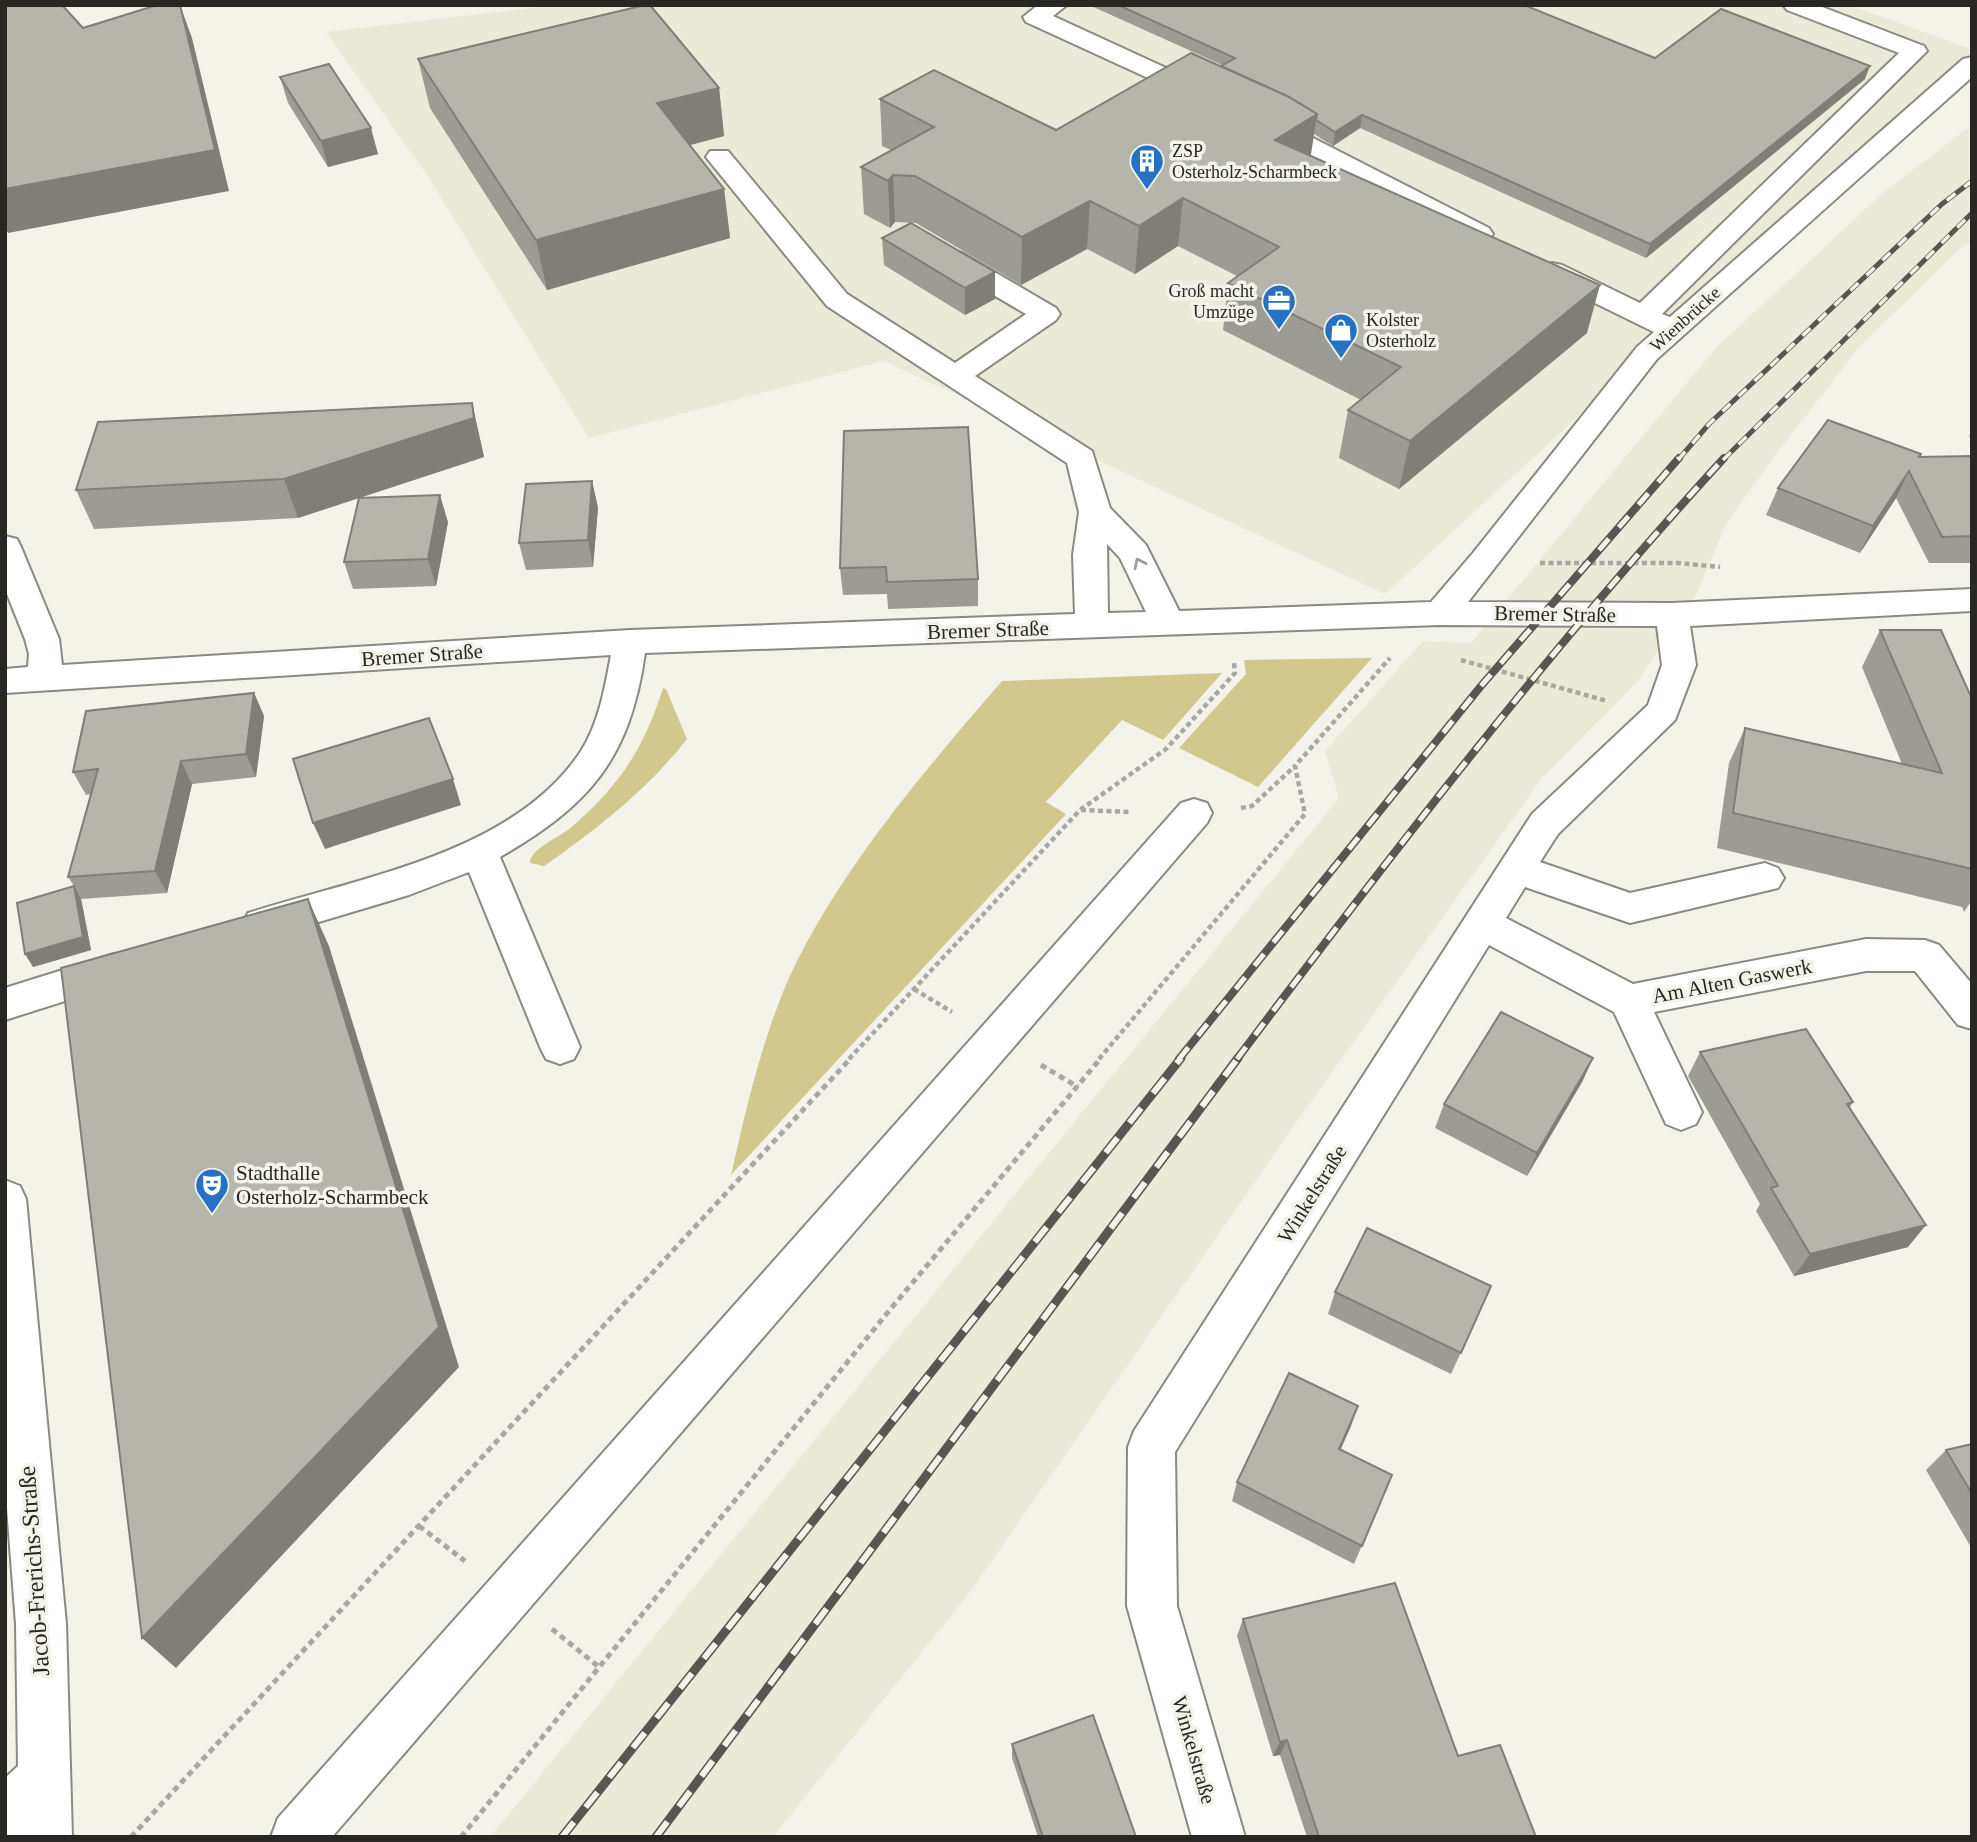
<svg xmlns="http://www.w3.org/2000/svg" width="1977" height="1842" font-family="Georgia,serif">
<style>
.built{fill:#ebe9d8}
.green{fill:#d0c88d}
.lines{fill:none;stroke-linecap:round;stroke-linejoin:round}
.minor-casing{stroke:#8b8a82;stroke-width:4}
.path-far1{stroke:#a8a7a0;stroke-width:4.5;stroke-dasharray:5 3.5;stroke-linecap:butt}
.path{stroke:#a8a7a0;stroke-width:5;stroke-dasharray:6 4.5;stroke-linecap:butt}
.minor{fill:#fff;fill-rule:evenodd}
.rail-far2-casing{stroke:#575652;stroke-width:5}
.rail-far1-casing{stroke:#575652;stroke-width:8}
.rail-casing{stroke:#575652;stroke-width:9}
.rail-far2{stroke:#f4f3ea;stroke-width:3.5;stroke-dasharray:11;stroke-linecap:butt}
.rail-far1{stroke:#f4f3ea;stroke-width:5;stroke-dasharray:15;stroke-linecap:butt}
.rail{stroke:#f4f3ea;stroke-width:6;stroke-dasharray:19;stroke-linecap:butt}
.wall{fill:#9d9c94}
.shaded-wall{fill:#7f7f78}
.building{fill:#b6b5ac;stroke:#7f7f78;stroke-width:2}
.oneway{stroke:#9e9e9c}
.labels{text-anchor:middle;stroke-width:7;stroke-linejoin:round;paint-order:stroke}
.far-poi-label{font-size:18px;fill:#282724;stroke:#f4f3ea;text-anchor:start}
.far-street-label{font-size:18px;fill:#282724;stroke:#f4f3ea}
.street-label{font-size:21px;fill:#282724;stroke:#f4f3ea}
.poi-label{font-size:21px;fill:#282724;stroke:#f4f3ea;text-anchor:start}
.near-street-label{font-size:24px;fill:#282724;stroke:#f4f3ea}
</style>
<rect width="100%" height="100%" fill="#f4f3ea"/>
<g class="built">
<path d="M556 5H1848L1972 49V65L1647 353 1385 594 884 361 589 438 429 178 326 32Z"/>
<path d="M1972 125V242L1964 245 1860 346 1773 458 1726 524 1698 591 1638 681 1542 778 1293 1127 970 1592 773 1837H490L1339 798 1325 751 1423 641 1471 643 1716 348 1884 192Z"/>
</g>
<g class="green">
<path d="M1372 658 1258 787 1179 748 1246 674 1244 660Z"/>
<path d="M1222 673 1163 740 1122 720 1046 802 1066 814 731 1175C747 1105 764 1030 795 965 847 861 926 769 1002 681Z"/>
<path d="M663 688 666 689 687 739C648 789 596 830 544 866L530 863C530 849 558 838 569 829 618 788 644 749 663 688Z"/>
</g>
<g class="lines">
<g class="minor-casing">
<g id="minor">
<path d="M1038 5H1067L1053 16 1214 90 1218 95 1214 100H1196L1026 22 1023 17Z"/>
<path d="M1783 5H1817L1924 46 1927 51 1662 314 1670 317 1963 59 1972 57V77L1657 359 1468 602 1672 603 1972 589V611L1690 626 1696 665 1675 720 1558 834 1540 862 1630 893 1765 863 1778 868 1784 878 1778 888 1630 923 1525 887 1506 918 1633 984 1866 939 1925 940 1939 945 1972 984V1029L1958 1025 1915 971H1866L1654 1012 1702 1112 1696 1124 1681 1130 1666 1124 1614 1012 1489 945 1175 1452 1177 1606 1245 1837H1192L1127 1606 1128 1447 1134 1431 1532 814 1648 705 1662 665 1657 626 1440 625 645 653C630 759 590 805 500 857L580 1047 574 1059 560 1064 546 1059 540 1047 469 872 409 895 262 939 248 935 243 924 248 913C356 878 514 854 581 751 599 723 605 687 611 655L5 693V669L28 667 29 654 25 639 5 589V536L17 539 21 547 59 639 62 665 630 630 1075 614 1073 555 1079 512 1067 463 827 306 706 157 710 151H728L847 294 955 363 1026 314 942 265 938 259 942 253 952 251 962 253 1056 308 1060 314 1056 320 975 376 1092 451 1110 508 1146 545 1179 611 1431 602 1473 553 1637 347 1654 332 1542 277 1538 271 1542 265 1552 263 1562 265 1640 303 1899 53 1787 10ZM1107 544 1120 558 1146 612 1108 613Z"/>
<path d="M1266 114 1489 228 1493 234 1489 240H1469L1257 127 1253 122 1257 117Z"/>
<path d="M1194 799 1207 803 1212 813 1207 823 332 1837H271L278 1818 1181 803Z"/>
<path d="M114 954 128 959 134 970 128 981 5 1020V988Z"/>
<path d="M5 1180 20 1186 26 1199 66 1624 72 1837H5V1778L18 1766 16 1624 5 1482Z"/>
</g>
</g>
<g class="path-far1">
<path d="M1540 563H1678L1720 567"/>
<path d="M1461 660 1607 701"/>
<path d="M1241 808 1252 806 1295 766"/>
<path d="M1081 810 1131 812"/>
<path d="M914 989 952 1012"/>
<path d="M849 1059 1080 810 1166 749 1235 673 1234 663"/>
<path d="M1099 1059 1305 814 1295 766 1390 658"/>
</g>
<g class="path">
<path d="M1041 1065 1078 1087"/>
<path d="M419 1526 465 1561"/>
<path d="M552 1629 599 1667"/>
<path d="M131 1837 851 1058"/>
<path d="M461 1837 893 1306 1101 1058"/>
</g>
<use href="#minor" class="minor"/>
<g class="rail-far2-casing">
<g id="rail-far2">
<path d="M1678 460 1709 424 1942 204 1972 181"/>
<path d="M1723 460 1972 213"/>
</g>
</g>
<g class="rail-far1-casing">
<g id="rail-far1">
<path d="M1179 1059 1481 686 1679 458"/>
<path d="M1237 1059C1392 853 1550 648 1724 458"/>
</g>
</g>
<g class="rail-casing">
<g id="rail">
<path d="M562 1837 1181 1058"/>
<path d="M656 1837 1238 1058"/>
</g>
</g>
<use href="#rail-far2" class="rail-far2"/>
<use href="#rail-far1" class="rail-far1"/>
<use href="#rail" class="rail"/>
</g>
<g class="wall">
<path d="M1089 5H1524L1655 58 1865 79 1646 258 1360 128 1333 146 1314 134 1310 156 1587 333 1399 489 1339 458 1348 410 1361 400 1223 330 1228 283 1237 276 1178 246 1135 274 1087 249 1021 285 916 223 895 222 890 228 864 214 861 167 891 150 882 146 880 99 1056 130 1222 65Z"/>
<path d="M418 59 719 88 724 136 689 145 724 189 730 238 547 290 430 108Z"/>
<path d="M280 77 378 154 328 167 288 103Z"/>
<path d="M882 238 995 299 965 315 884 265Z"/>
<path d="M472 403 484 457 359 498 448 522 436 586 353 589 344 562 359 498 298 518 94 529 76 490Z"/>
<path d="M1972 427V438L1969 437Z"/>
<path d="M844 431 978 579V606L888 609 887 594 843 595 840 568Z"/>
<path d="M1972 456V563H1929L1896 498 1860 553 1766 515 1778 488 1919 457Z"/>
<path d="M592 481 598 508 593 567 526 570 519 543Z"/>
<path d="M1880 630H1941L1972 869V900L1964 912 1962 907 1717 848 1729 763 1745 728 1902 764 1862 667Z"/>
<path d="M254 693 264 716 256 777 192 784 167 893 81 899 91 950 33 967 74 886 68 877 91 794 86 795 73 772Z"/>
<path d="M1700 1052 1853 1102 1850 1107 1908 1247 1794 1276 1756 1211 1760 1204 1688 1076Z"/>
<path d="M1593 1058 1582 1082 1527 1176 1435 1128 1444 1104Z"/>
<path d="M1491 1286 1451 1374 1328 1314 1335 1292Z"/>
<path d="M1351 1426 1340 1449 1392 1475 1354 1564 1232 1501 1237 1482Z"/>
<path d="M1972 1444V1549L1926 1470 1946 1450Z"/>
<path d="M1243 1619 1536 1837H1307L1280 1755 1273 1756 1237 1636Z"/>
<path d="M1012 1744 1136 1837H1038L1012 1758Z"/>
</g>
<g class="shaded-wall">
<path d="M180 5 192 38 229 191 8 233 5 227V189Z"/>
<path d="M1870 66 1865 79 1646 258 1650 244Z"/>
<path d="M719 88 724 136 664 152 657 103Z"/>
<path d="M1317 114 1310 161 1275 140Z"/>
<path d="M1362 115 1360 128 1333 146 1335 132Z"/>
<path d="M371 128 378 154 328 167 321 141Z"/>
<path d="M893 175 895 222 890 228 888 181Z"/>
<path d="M724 189 730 238 547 290 536 240Z"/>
<path d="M1183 198 1178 246 1135 274 1139 226Z"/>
<path d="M1090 201 1087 249 1021 285 1022 237Z"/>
<path d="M995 272V299L965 315V288Z"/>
<path d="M1600 285 1587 333 1399 489 1410 441Z"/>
<path d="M472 403 484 457 298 518 284 479Z"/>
<path d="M1909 471 1896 498 1860 553 1873 526Z"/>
<path d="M592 481 598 508 593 567 588 540Z"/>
<path d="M440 495 448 522 436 586 428 559Z"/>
<path d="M254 693 264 716 256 777 246 754Z"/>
<path d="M181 761 192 784 167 893 155 871Z"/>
<path d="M453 779 461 805 325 849 313 823Z"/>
<path d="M74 886 81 899 91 950 33 967 25 954Z"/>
<path d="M308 899 329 946 459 1367 176 1668 142 1638Z"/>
<path d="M1593 1058 1582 1082 1527 1176 1537 1153Z"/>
<path d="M1926 1225 1908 1247 1794 1276 1810 1254Z"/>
<path d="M1358 1406 1351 1426 1332 1469 1339 1449Z"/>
<path d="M1287 1740 1280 1755 1273 1756 1280 1742Z"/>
</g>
<g class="building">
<path d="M5 5H62L83 28 157 5H180L215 150 5 189Z"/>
<path d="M645 5H650L719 88 657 103 724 189 536 240 418 59Z"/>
<path d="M1118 5H1524L1655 58 1721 9 1870 66 1650 244 1362 115 1335 132 1316 120 1317 114 1287 96 1221 66 1235 58Z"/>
<path d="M1191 53 1287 96 1317 114 1275 140 1600 285 1410 441 1348 410 1401 367 1228 283 1279 247 1183 198 1139 226 1090 201 1022 237 915 176 893 175 888 181 861 167 934 127 880 99 934 70 1056 130Z"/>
<path d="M329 64 371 128 321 141 280 77Z"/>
<path d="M911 223 995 272 965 288 882 238Z"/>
<path d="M472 403 474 418 284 479 76 490 98 422Z"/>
<path d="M1828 420 1921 454 1919 457 1972 456V536L1942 537 1909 471 1873 526 1778 488Z"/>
<path d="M968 427 978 579 887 582 886 567 840 568 844 431Z"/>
<path d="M592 481 588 540 519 543 526 484Z"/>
<path d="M440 495 428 559 344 562 359 498Z"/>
<path d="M1880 630H1941L1972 699V869L1733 813 1745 728 1942 773Z"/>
<path d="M254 693 246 754 181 761 155 871 68 877 98 769 73 772 86 711Z"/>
<path d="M429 718 453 779 313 823 293 759Z"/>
<path d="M74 886 83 937 25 954 17 903Z"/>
<path d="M308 899 439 1327 142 1638 61 968Z"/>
<path d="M1501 1012 1593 1058 1537 1153 1444 1104Z"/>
<path d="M1806 1029 1853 1102 1847 1104 1926 1225 1810 1254 1771 1188 1778 1186 1700 1052Z"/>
<path d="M1367 1228 1491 1286 1461 1353 1335 1292Z"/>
<path d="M1289 1373 1358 1406 1339 1449 1392 1475 1362 1546 1237 1482Z"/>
<path d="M1972 1444V1494L1946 1450Z"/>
<path d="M1395 1583 1458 1756 1500 1745 1536 1837H1319L1287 1740 1280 1742 1243 1619Z"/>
<path d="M1093 1715 1136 1837H1043L1012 1744Z"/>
</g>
<defs><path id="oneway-chevron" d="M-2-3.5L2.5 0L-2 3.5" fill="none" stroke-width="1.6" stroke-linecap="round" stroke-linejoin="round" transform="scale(1.75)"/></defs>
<use class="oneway" href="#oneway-chevron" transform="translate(1139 563) rotate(-116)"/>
<defs>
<g id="building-pin" transform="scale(1.75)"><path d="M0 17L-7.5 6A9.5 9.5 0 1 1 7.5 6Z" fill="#2671c1" stroke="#f4f3ea"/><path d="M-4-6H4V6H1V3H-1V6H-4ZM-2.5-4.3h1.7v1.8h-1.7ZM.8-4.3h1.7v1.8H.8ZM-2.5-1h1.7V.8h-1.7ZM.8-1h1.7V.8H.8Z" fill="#fff"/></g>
<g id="office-pin" transform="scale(1.75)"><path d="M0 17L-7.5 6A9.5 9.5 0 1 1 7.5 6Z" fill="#2671c1" stroke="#f4f3ea"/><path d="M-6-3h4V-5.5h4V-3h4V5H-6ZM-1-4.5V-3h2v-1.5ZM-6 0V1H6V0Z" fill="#fff"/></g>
<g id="shop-pin" transform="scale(1.75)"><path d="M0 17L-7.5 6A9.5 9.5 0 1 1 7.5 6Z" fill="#2671c1" stroke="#f4f3ea"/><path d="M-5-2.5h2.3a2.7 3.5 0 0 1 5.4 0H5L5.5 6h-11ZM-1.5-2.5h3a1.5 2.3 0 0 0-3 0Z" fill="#fff"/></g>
<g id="theatre-pin" transform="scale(1.75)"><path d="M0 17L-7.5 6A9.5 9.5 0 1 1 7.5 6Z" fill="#2671c1" stroke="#f4f3ea"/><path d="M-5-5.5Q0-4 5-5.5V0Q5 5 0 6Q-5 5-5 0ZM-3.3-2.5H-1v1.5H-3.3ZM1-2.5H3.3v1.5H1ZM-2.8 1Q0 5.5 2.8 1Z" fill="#fff"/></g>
</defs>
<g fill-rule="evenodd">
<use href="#building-pin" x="1147" y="161"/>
<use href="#office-pin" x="1279" y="301"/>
<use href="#shop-pin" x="1341" y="330"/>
<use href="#theatre-pin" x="212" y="1185"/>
</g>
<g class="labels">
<g class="far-poi-label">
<text x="1172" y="157">ZSP<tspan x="1172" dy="21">Osterholz-Scharmbeck</tspan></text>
<text x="1254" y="297" text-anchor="end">Groß macht<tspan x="1254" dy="21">Umzüge</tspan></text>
<text x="1366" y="326">Kolster<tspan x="1366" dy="21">Osterholz</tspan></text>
</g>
<g class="far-street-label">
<text transform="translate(1685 319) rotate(-42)" y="6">Wienbrücke</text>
</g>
<g class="street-label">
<text transform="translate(1555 614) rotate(1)" y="7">Bremer Straße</text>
<text transform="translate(988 630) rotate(-2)" y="7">Bremer Straße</text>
<text transform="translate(422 655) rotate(-4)" y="7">Bremer Straße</text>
<text transform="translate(1732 981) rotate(-11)" y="7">Am Alten Gaswerk</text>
<text transform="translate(1312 1194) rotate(-58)" y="7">Winkelstraße</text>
<text transform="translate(1194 1750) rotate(74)" y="7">Winkelstraße</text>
</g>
<g class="poi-label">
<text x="236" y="1180">Stadthalle<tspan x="236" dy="24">Osterholz-Scharmbeck</tspan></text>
</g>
<g class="near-street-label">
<text transform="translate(34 1571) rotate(-94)" y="8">Jacob-Frerichs-Straße</text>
</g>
</g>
<rect width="1977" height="1842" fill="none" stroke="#282724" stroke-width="14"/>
</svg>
